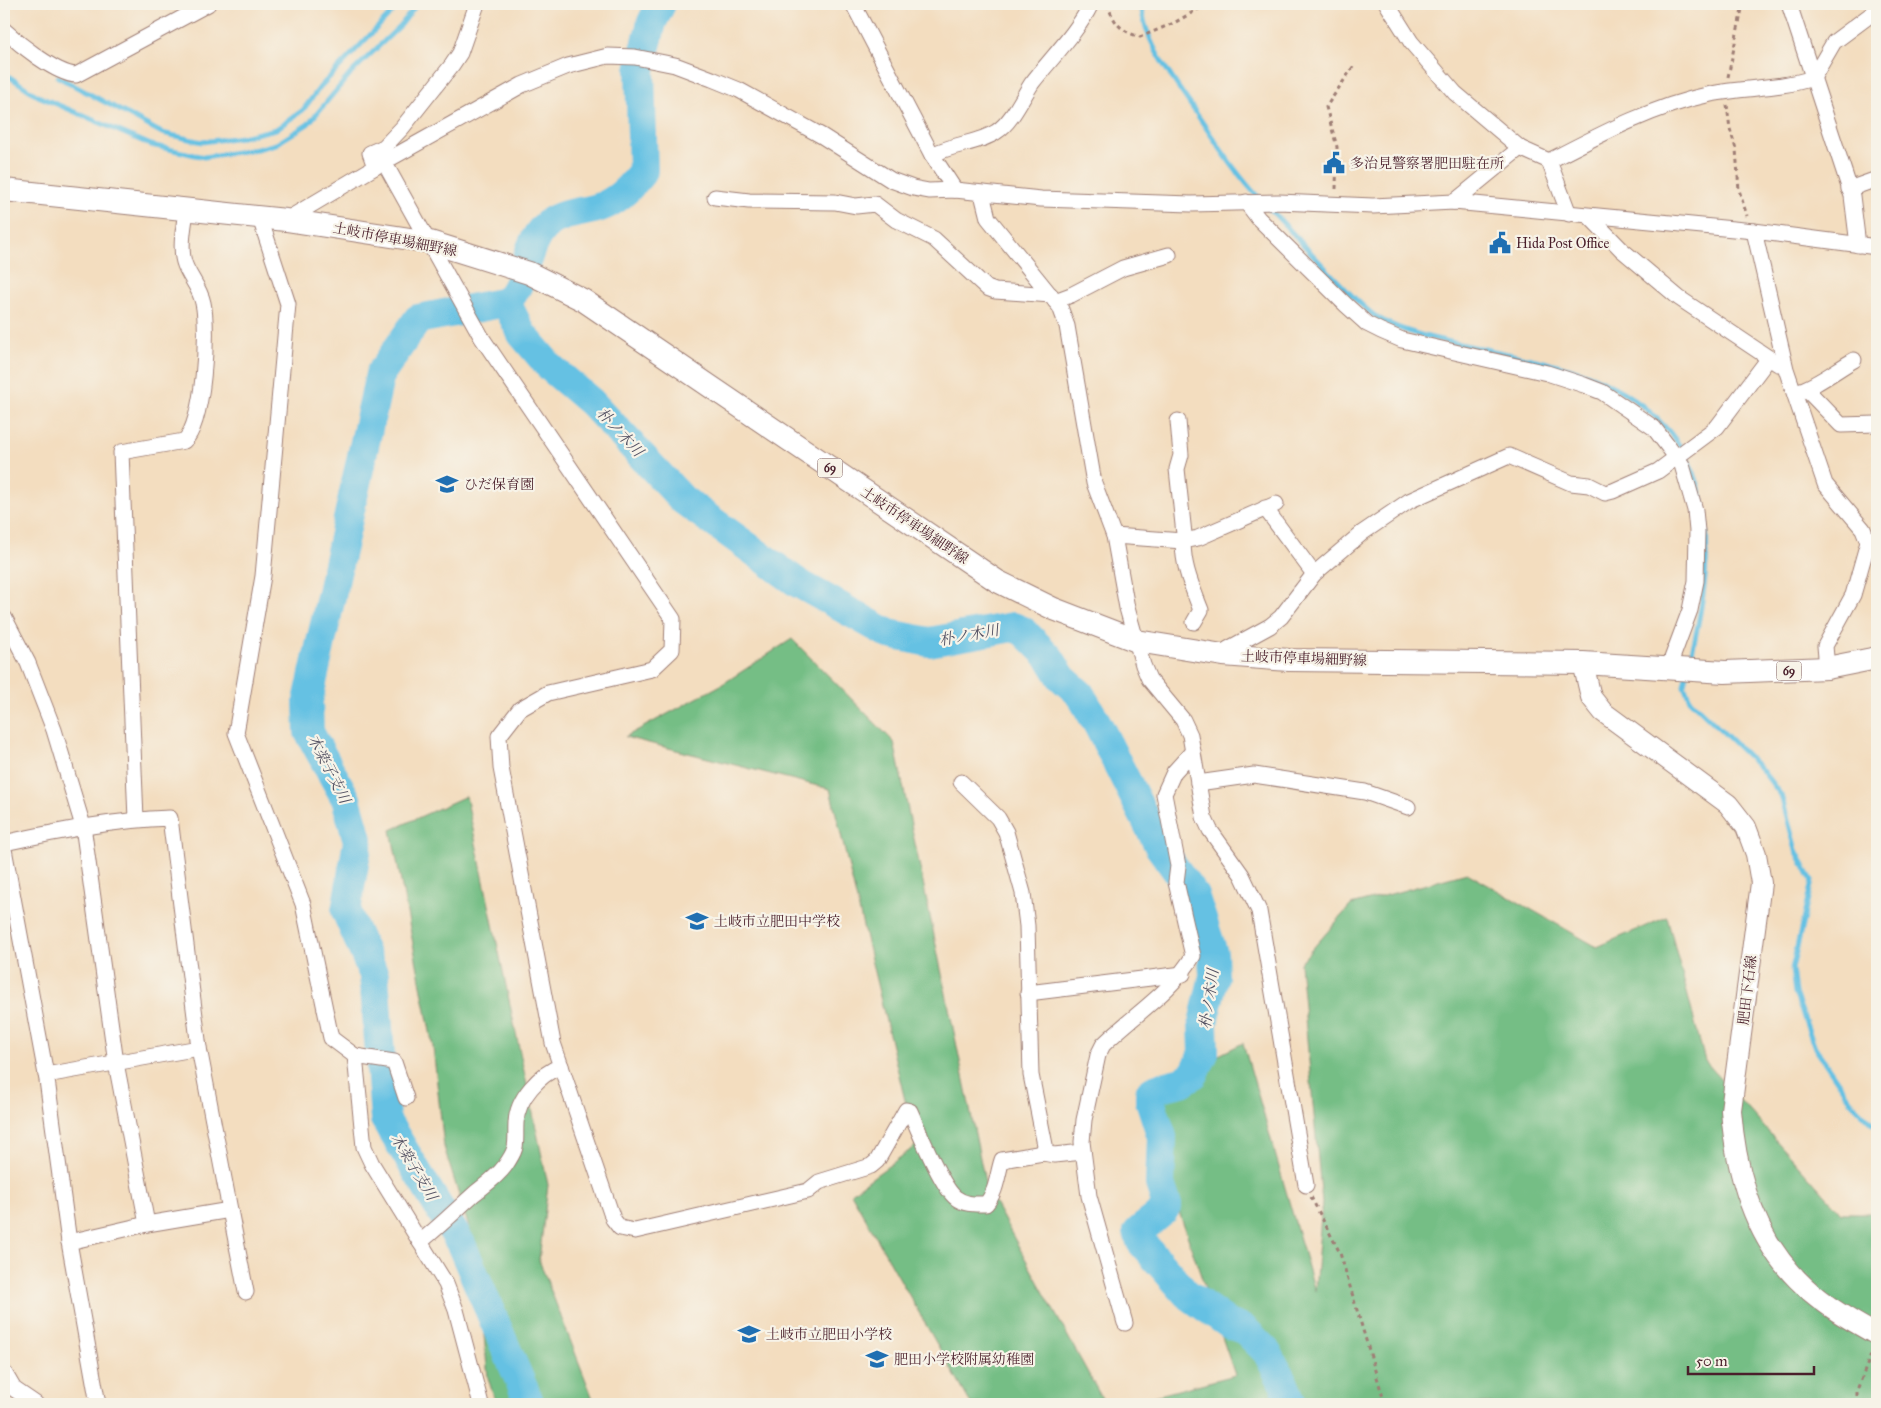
<svg xmlns="http://www.w3.org/2000/svg" width="1881" height="1408" font-family="'IM FELL Great Primer','Noto Serif JP',serif">
<style>
.forest{fill:#75be85;stroke:#606e58}
.lines{fill:none;stroke-linecap:round;stroke-linejoin:round}
.stream{stroke:#65c1e3;stroke-width:5}
.river{stroke:#65c1e3;stroke-width:30}
.minor-casing{stroke:#9e7e75;stroke-width:17}
.secondary-casing{stroke:#9e7e75;stroke-width:22}
.primary-casing{stroke:#9e7e75;stroke-width:24}
.path{stroke:#9e7e75;stroke-width:3;stroke-dasharray:4 4;stroke-linecap:butt}
.minor{stroke:#fff;stroke-width:15}
.secondary{stroke:#fff;stroke-width:20}
.primary{stroke:#fff;stroke-width:22}
.labels{text-anchor:middle;stroke-width:4.5;stroke-linejoin:round;paint-order:stroke}
.shield{fill:#f7f3e8;stroke:#7e5f64;stroke-width:1}
.shield-label{font-size:12px;font-weight:bold;fill:#4a1f2b}
.poi-label{font-size:14px;fill:#4a1f2b;stroke:#f7f3e8;text-anchor:start}
.street-label{font-size:14px;fill:#4a1f2b;stroke:#f7f3e8}
.water-label{font-size:15px;font-style:italic;fill:#525062;stroke:#f7f3e8}
</style>
<rect width="100%" height="100%" fill="#f7f3e8"/>
<filter id="ink" filterUnits="userSpaceOnUse"><feTurbulence type="fractalNoise" baseFrequency=".02" numOctaves="2"/><feDisplacementMap in="SourceGraphic" scale="10" xChannelSelector="R" yChannelSelector="G"/><feConvolveMatrix kernelMatrix="1 2 1 2 8 2 1 2 1" color-interpolation-filters="sRGB"/></filter>
<filter id="wash" filterUnits="userSpaceOnUse"><feTurbulence type="fractalNoise" baseFrequency=".0096" numOctaves="4" result="noise"/><feDisplacementMap in="SourceGraphic" scale="20" xChannelSelector="R" yChannelSelector="G"/><feGaussianBlur stdDeviation="1.12" result="paint"/><feColorMatrix in="noise" values="0 0 0 0 0 0 0 0 0 0 0 0 0 0 0 0 0 1.4 0 .05"/><feComposite in="paint" operator="in"/></filter>
<g filter="url(#wash)">
<rect width="100%" height="100%" fill="#f3ddbf"/>
<g class="forest">
<path d="M792 639 894 742 986 1187 1105 1404H971L851 1193 916 1146 830 789 625 737 721 685Z"/>
<path d="M466 796 548 1185 539 1260 595 1404H496L488 1378 476 1250 444 1147 433 1047 391 830Z"/>
<path d="M1467 873 1597 947 1667 917 1705 1061 1841 1213H1877V1404H1125L1235 1375 1139 1095 1243 1043 1315 1291 1322 1203 1300 963 1351 905Z"/>
</g>
<g class="lines">
<g class="stream">
<path d="M1141 4C1145 46 1175 81 1198 116 1218 145 1236 174 1260 199"/>
<path d="M4 73 38 96 151 145 204 157 257 149 276 144 308 124 351 73 401 25 417 4"/>
<path d="M58 77 162 133 202 142 242 137 276 129 303 110 320 87 400 4"/>
<path d="M1266 205C1288 228 1309 251 1331 274 1346 289 1360 306 1378 318 1411 338 1470 345 1508 354 1538 361 1576 367 1603 381 1726 443 1717 549 1689 665"/>
<path d="M1686 676 1684 685 1690 700 1761 769 1781 795 1796 850 1812 881 1792 969 1795 993 1815 1048 1853 1104 1877 1128"/>
</g>
<g class="river">
<path d="M661 4 652 22 640 70 643 171C632 185 620 199 603 206 584 214 559 211 543 228 524 249 526 283 506 302L522 334 550 367 591 402 683 500 798 583 889 634 929 642 1013 627 1023 631 1049 657 1062 678 1080 694 1098 725 1159 846 1194 895 1213 953 1214 976 1203 1023 1204 1053 1194 1074 1182 1082 1157 1088 1150 1093V1100L1162 1137 1160 1184 1167 1205C1161 1217 1148 1222 1138 1232L1141 1242 1187 1294 1229 1324 1245 1330 1267 1352 1284 1384 1292 1404"/>
<path d="M506 302 418 319 380 374 308 701 309 732 346 799 358 841 346 911 374 975 385 1119 461 1244 530 1404"/>
</g>
</g>
</g>
<g filter="url(#ink)">
<g class="lines">
<g class="minor-casing">
<g id="minor">
<path d="M853 4 932 155 955 190"/>
<path d="M1387 4 1411 42 1455 93 1520 148 1549 161 1569 214"/>
<path d="M1789 4 1852 196 1858 245"/>
<path d="M4 30C19 44 56 74 76 75L208 4"/>
<path d="M932 155C952 144 980 143 996 132 1012 122 1022 98 1032 83 1052 57 1077 33 1091 4"/>
<path d="M1549 161C1601 134 1654 106 1711 94 1745 87 1779 89 1813 78L1834 42 1877 10"/>
<path d="M384 162 482 338 673 619 672 650 652 669 548 693 520 709 499 736 501 768 553 1043 613 1219 620 1228 635 1231 808 1191 819 1182 871 1166 877 1161 906 1110 910 1111C918 1129 942 1188 956 1198 965 1205 975 1204 986 1204 997 1191 997 1175 1002 1160L1043 1153 1045 1145 1031 1075 1027 926 1023 893 1006 832 998 818 961 782"/>
<path d="M375 167 370 153 384 147 402 128 452 65 460 53 477 4"/>
<path d="M1849 189 1877 179"/>
<path d="M982 194 988 218 1060 307 1067 326 1094 483 1114 536 1127 608 1143 665 1149 679 1183 720 1190 735 1204 817 1210 830 1242 875 1259 911 1306 1185"/>
<path d="M715 197 749 201 835 202 856 206 875 204 896 220 934 239 987 288 995 291 1051 295"/>
<path d="M1246 202 1258 218 1346 305 1367 324 1381 331 1402 340 1547 373 1584 385 1602 392 1654 428 1682 465 1695 510 1697 531 1696 581 1690 610 1668 669"/>
<path d="M1454 202 1520 148"/>
<path d="M1589 216 1622 250 1679 298 1778 364"/>
<path d="M260 218 288 304 263 576 236 733 303 904 331 1038 355 1056 364 1147 372 1164 446 1284 456 1310 481 1404"/>
<path d="M286 220 375 167 522 85 568 66 608 56 635 57 675 65 712 79 739 90 822 136 891 180 913 188 929 191 955 190 1041 199 1191 204 1279 202 1373 206 1454 202 1754 231 1877 247"/>
<path d="M1754 231 1786 369 1825 484 1863 529 1868 542 1853 595 1825 646 1827 668"/>
<path d="M1055 301 1071 295 1123 268 1169 255"/>
<path d="M1807 390 1841 425 1877 424"/>
<path d="M1797 391C1812 389 1839 368 1854 360"/>
<path d="M1178 421 1181 455 1177 469 1184 534C1180 560 1192 587 1201 610L1194 622"/>
<path d="M1265 508 1314 574"/>
<path d="M1114 536 1183 541 1198 538 1276 504"/>
<path d="M4 617 28 663 54 730 83 826 116 1063 147 1224"/>
<path d="M1223 655 1228 649 1270 626 1281 617 1314 574 1362 533 1409 501 1509 456 1571 483 1589 485 1605 493 1613 491 1658 471 1717 427 1769 358"/>
<path d="M1198 783 1254 775 1365 792 1408 807"/>
<path d="M136 819 121 452 184 441C204 424 209 329 203 303 200 288 190 278 185 265 179 250 184 226 186 211"/>
<path d="M4 843C59 831 113 820 170 818L199 1048 230 1210 147 1224 69 1242 47 1080 4 849"/>
<path d="M1028 993 1183 974"/>
<path d="M355 1056 394 1062 406 1098"/>
<path d="M46 1075 199 1048"/>
<path d="M1043 1153 1054 1155 1083 1152"/>
<path d="M230 1210 246 1292"/>
<path d="M69 1242 98 1404"/>
<path d="M420 1242C439 1227 456 1210 474 1194 485 1185 497 1177 505 1166 519 1146 515 1145 516 1123 517 1098 540 1074 561 1066"/>
<path d="M1125 1323 1089 1196 1082 1142 1084 1120 1098 1055 1103 1045C1133 1015 1171 993 1193 956L1176 882 1178 866 1164 794 1174 772 1193 751"/>
<path d="M4 1372 14 1389 36 1404"/>
</g>
</g>
<g class="secondary-casing">
<path id="secondary" d="M1583 663 1591 697 1603 712 1728 804 1746 827 1756 854 1761 883 1731 1110C1736 1174 1755 1241 1804 1286 1825 1306 1852 1321 1877 1335"/>
</g>
<g class="primary-casing">
<path id="primary" d="M4 190 286 220 430 242 529 273 583 300 997 581 1054 609 1137 641 1223 655 1289 660 1583 663 1725 672 1827 668 1877 658"/>
</g>
<g class="path">
<path d="M1107 4C1115 24 1119 30 1140 37L1174 23 1207 4"/>
<path d="M1728 77 1743 4"/>
<path d="M1727 105 1730 129 1736 149 1739 190 1747 216"/>
<path d="M1336 189 1337 147 1326 107 1353 67"/>
<path d="M1311 1197 1340 1253 1385 1404"/>
<path d="M1857 1404V1390L1873 1350"/>
</g>
<use href="#minor" class="minor"/>
<use href="#secondary" class="secondary"/>
<use href="#primary" class="primary"/>
</g>
</g>
<defs>
<g id="civic-bare" transform="scale(1.725)"><path d="M-.6-6.5H3V-4.5H.6V-3L4-1V1h2V6H-6V1h2V-1L-.6-3ZM-1.2 2.5V6h2.4V2.5Z" fill="#1f6fb2" stroke="#f7f3e8" stroke-width="2.5" paint-order="stroke"/></g>
<g id="school-bare" transform="scale(1.725)"><path d="M0-5L7-2L0 1L-7-2ZM-4 1L0 2.5L4 1V4Q0 6-4 4Z" fill="#1f6fb2" stroke="#f7f3e8" stroke-width="2.5" paint-order="stroke"/></g>
</defs>
<g fill-rule="evenodd">
<use href="#civic-bare" x="1334" y="163"/>
<use href="#civic-bare" x="1500" y="243"/>
<use href="#school-bare" x="447" y="484"/>
<use href="#school-bare" x="697" y="921"/>
<use href="#school-bare" x="749" y="1334"/>
<use href="#school-bare" x="877" y="1359"/>
</g>
<g class="labels">
<g class="shield">
<rect x="817.5" y="458.5" width="25" height="19" rx="4"/>
<rect x="1776.5" y="661.5" width="25" height="19" rx="4"/>
</g>
<g class="shield-label">
<text x="830" y="472">69</text>
<text x="1789" y="675">69</text>
</g>
<g class="poi-label">
<text x="1350" y="168">多治見警察署肥田駐在所</text>
<text x="1516" y="248">Hida Post Office</text>
<text x="464" y="489">ひだ保育園</text>
<text x="714" y="926">土岐市立肥田中学校</text>
<text x="766" y="1339">土岐市立肥田小学校</text>
<text x="894" y="1364">肥田小学校附属幼稚園</text>
</g>
<g class="street-label">
<text transform="translate(395 239) rotate(11)" y="5">土岐市停車場細野線</text>
<text transform="translate(915 525) rotate(34)" y="5">土岐市停車場細野線</text>
<text transform="translate(1304 658) rotate(2)" y="5">土岐市停車場細野線</text>
<text transform="translate(1747 990) rotate(-83)" y="5">肥田下石線</text>
</g>
<g class="water-label">
<text transform="translate(620 432) rotate(47)" y="5">朴ノ木川</text>
<text transform="translate(969 635) rotate(-10)" y="5">朴ノ木川</text>
<text transform="translate(329 769) rotate(63)" y="5">木楽子支川</text>
<text transform="translate(1209 999) rotate(-82)" y="5">朴ノ木川</text>
<text transform="translate(414 1167) rotate(59)" y="5">木楽子支川</text>
</g>
</g>
<rect width="1881" height="1408" fill="none" stroke="#f7f3e8" stroke-width="20"/>
<path d="M1688 1366v8h126v-8" fill="none" stroke="#4a1f2b" stroke-width="2.5"/>
<text x="1696" y="1366" font-size="15" fill="#4a1f2b" stroke="#f7f3e8" stroke-width="4" paint-order="stroke">50 m</text>
</svg>
